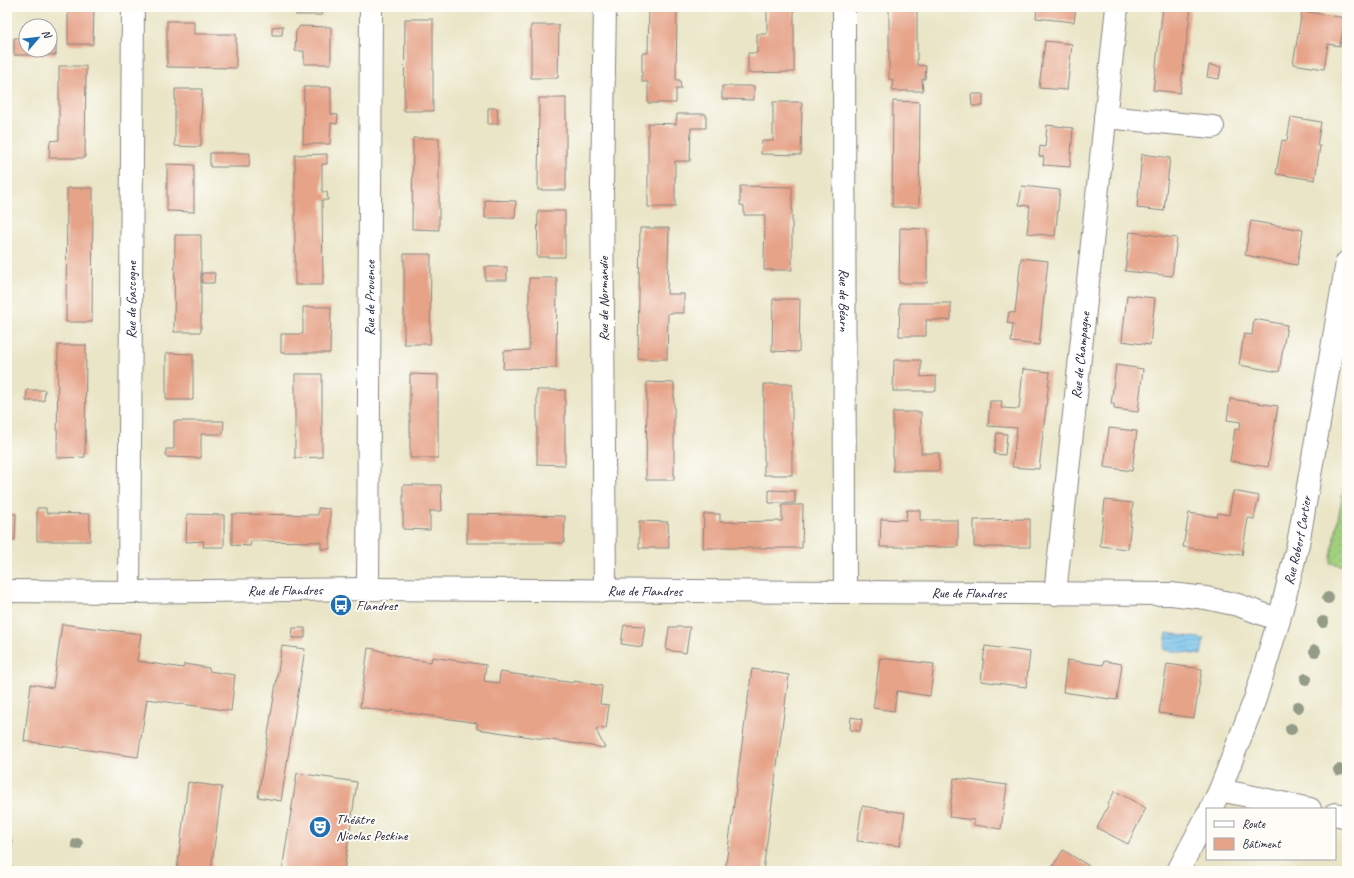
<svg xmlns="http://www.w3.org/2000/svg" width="1354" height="878" font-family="Caveat,sans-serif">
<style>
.grass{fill:url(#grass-dots);stroke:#62795c}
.water{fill:url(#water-rules);stroke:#4a7194}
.building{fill:#e6a388}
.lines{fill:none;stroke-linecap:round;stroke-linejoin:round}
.minor-casing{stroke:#868480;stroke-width:24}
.minor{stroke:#fff;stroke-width:22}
.tree{fill:#949b86}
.labels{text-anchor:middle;stroke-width:4;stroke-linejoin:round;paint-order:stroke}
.street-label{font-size:14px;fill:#22223b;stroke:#fdfcf7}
.poi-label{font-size:14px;fill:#22223b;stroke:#fdfcf7;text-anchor:start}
</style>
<defs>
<pattern id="grass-dots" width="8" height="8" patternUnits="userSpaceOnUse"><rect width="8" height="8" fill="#a1d07e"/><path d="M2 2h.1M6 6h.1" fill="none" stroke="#8ab26e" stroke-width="1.8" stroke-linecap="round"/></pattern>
<pattern id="water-rules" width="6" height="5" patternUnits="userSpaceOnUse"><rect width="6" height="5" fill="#71c0ec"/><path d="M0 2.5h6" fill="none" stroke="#5c9cc0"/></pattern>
</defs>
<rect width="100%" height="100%" fill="#fdfcf7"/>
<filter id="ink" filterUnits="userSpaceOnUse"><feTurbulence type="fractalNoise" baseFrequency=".025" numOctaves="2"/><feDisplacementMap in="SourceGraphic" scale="8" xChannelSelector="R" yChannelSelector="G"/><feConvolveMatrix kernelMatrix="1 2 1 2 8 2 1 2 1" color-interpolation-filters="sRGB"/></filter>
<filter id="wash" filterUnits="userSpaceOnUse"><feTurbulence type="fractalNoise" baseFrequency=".012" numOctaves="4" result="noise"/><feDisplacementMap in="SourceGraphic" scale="16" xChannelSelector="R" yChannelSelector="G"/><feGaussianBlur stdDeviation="0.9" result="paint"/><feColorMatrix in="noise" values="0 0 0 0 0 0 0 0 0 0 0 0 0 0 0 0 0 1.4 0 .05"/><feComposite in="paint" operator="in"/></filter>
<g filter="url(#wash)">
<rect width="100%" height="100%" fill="#eae5c6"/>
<path class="grass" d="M1347 469V562L1346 566 1330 563Z"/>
<path class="water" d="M1167 633 1204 639 1201 655 1164 650Z"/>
<g id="blocks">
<g class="building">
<path d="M68 7H94L93 44H68Z"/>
<rect x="296" y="7" width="26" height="8"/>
<path d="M649 7H677L676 80H680L681 89H676V103H648V82H642V53H648Z"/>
<path d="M767 7H794V72L748 73V53H757V34H767Z"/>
<path d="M889 7H917V65L926 66 925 79H922L923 91H892L893 80 889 79Z"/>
<path d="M1037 7H1076L1074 22 1036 18Z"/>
<path d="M1163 7H1191L1180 93 1153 90Z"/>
<path d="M1302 11 1345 18 1340 46 1328 44 1324 69 1293 64Z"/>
<path d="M405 19H433V111H404Z"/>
<path d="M167 21H194V34H236V68L167 67Z"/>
<path d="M531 25H559L558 78H531Z"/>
<path d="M283 26 282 35H272V27Z"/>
<path d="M300 26 331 27V64H304V51H295L296 31Z"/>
<path d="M14 38H26V50H50V39H56V55H14Z"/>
<path d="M1045 41 1072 44 1067 90 1039 88Z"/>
<path d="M1209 65 1221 67 1219 79 1207 77Z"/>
<path d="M59 66H86L85 158H49L50 141 59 140Z"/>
<path d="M722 86H754V100L722 99Z"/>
<path d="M304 87H331V114L338 115 337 124 331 123 330 144H303Z"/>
<path d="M175 89H202L201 147 175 146Z"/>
<path d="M971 94H983V106H972Z"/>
<path d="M539 98H566V190H538Z"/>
<path d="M893 101 920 102 919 207H892Z"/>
<path d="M773 102H802L801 155 761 154 762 141H773Z"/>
<path d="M488 108H497L498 124H488Z"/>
<path d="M677 114H706V128H691L690 161H675V207H648V123L676 124Z"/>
<path d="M1291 117 1321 122 1317 146H1320L1315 180 1276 174 1282 140 1287 141Z"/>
<path d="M1047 125 1073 128 1070 167 1043 165 1044 157 1039 156 1040 146 1045 147Z"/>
<path d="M413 138H439V230L412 229Z"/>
<path d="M210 153H250L249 167H210Z"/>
<path d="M327 154V164H322V192H327L328 200H322L323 285H295V155Z"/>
<path d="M1142 154 1170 158 1164 211 1137 208Z"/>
<path d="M167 164 194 165V212L167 211Z"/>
<path d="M740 186 792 187V270H764L765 215H744V206L740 205Z"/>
<path d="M1022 186 1060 190 1055 236 1027 233 1030 206 1019 205Z"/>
<path d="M67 188H93L92 322H66Z"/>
<path d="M485 200 516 201 515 218H485Z"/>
<path d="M538 211H565V257H537Z"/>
<path d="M1251 221 1303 230 1297 265 1245 255Z"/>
<path d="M640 228H669L667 294H684V313H668L667 359H638Z"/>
<path d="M900 228 927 229V283H899Z"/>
<path d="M1130 232 1177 238 1172 276 1125 271Z"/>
<path d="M175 235H201V332H174Z"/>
<path d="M404 254H431L430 344H404Z"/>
<path d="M1021 258 1048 261 1039 345 1011 342 1013 324 1007 323 1009 312 1015 313Z"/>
<rect x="485" y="267" width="22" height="13"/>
<path d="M202 273H215L214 283H202Z"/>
<path d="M529 278H557L556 368 503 369 504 351 529 350Z"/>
<path d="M1127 295 1155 298 1150 345 1122 341Z"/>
<path d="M773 299H800L799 352 772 351Z"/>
<path d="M900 303H951V320H926V336H899Z"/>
<path d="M303 307H331L330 353H281V334H303Z"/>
<path d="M1254 319 1287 325 1279 372 1239 365 1244 334 1252 335Z"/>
<path d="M58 345H86L85 457 57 458Z"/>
<path d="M166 353 193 354V400H166Z"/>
<path d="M894 360H921V377L936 376V391H893Z"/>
<path d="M1116 365 1143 369 1138 412 1114 409V404H1111Z"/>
<path d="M1023 369 1050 372 1039 469 1012 467 1017 428 988 426 990 401H1002L1001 408 1019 409Z"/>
<path d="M295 374H322V457L295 458Z"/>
<path d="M410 374 438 375V458H410Z"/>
<path d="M647 382 674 383V480H646Z"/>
<rect x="764" y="384" width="28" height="91"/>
<path d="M27 390H45L44 401H26Z"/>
<path d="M537 390H565V465L537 464Z"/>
<path d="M1230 399 1278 406 1268 467 1230 461 1235 429 1239 430 1241 422 1227 420Z"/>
<path d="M893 412H921V453H939V471H893Z"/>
<path d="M174 421H224L223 434H201V458L166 457V449H174Z"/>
<path d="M1109 428 1137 431 1132 471 1104 467Z"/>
<path d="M997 433 1007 434 1005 455 994 454Z"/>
<path d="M403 485H441L442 511H430V530L403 529Z"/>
<path d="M769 490 795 491V503H769Z"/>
<path d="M1233 491 1259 496 1254 519 1248 518 1242 555 1183 547 1189 513 1217 517 1218 513 1229 515Z"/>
<path d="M1105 500 1133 503 1128 549 1100 546Z"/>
<path d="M782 505H803L802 548H703L704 514H720V522L782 521Z"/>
<path d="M37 508H46V513L90 514V541H37Z"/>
<path d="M318 508 330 509V549H321V542L251 541 250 546 232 545V514L318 515Z"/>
<path d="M907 510H920V520H958V547H880L881 519 906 520Z"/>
<path d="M7 514H16L15 540H7Z"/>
<path d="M187 514 224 515V547H203L204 541 186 542Z"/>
<path d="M467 514 565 516 564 543H467Z"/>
<path d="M1030 519V547H974V520Z"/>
<path d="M639 521 668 522 669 548H639Z"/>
<path d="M62 624 141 634 137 661 183 668 184 664 209 668V671L235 675 231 711 147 699 138 757 24 741 31 684 53 688Z"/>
<path d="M624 625 645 626 642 647 621 644Z"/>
<path d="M669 627H690L686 653 666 650Z"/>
<path d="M293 628H305V638H292Z"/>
<path d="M282 646 305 649 281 801 258 797Z"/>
<path d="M985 646 1030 652 1026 687 981 681Z"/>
<path d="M368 648 374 649 408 659 431 662 432 657 486 665 484 681 499 683 500 672 574 683V681L602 686 600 704 609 705 606 729 597 728 596 730 605 748 477 729V723L391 710V712L360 707Z"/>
<path d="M880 658 934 664 930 696 897 691 894 711 873 708Z"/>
<path d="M1067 660 1103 665 1104 661 1122 664 1117 700 1063 692Z"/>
<path d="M1167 664 1202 669 1194 718 1159 713Z"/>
<path d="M752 669 789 675 763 871H725Z"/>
<path d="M851 717 862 719 860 731 850 730Z"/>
<path d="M297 773 357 782 344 871H282Z"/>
<path d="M954 778 1007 785 1001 829 974 825V820L949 817Z"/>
<path d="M188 782 222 787 211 871H177Z"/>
<path d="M1115 791 1146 808 1128 844 1097 828 1109 804 1108 803Z"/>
<path d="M862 806 905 813 900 846 857 841Z"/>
<path d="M7 840H12L11 871H7Z"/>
<path d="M1063 850 1097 871H1050Z"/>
</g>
</g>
</g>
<g filter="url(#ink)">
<use href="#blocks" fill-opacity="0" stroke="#868480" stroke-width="1"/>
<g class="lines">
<g class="minor-casing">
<g id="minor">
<path id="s1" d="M844 7 845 592"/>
<path d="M1105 117 1213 127"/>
<path id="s2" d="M368 589 371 7"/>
<path id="s3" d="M7 591 129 592 368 589 1171 594 1206 598 1238 605 1279 620"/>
<path d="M605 591 602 183 605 7"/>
<path id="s4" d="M129 592 133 7"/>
<path id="s5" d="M1055 594 1117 7"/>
<path d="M1220 790 1310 809"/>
<path id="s6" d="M1211 809 1220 790 1255 699 1279 620 1298 544 1347 262"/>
<path d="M1335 814 1347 817"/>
<path d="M1178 871 1207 816"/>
</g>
</g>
<use href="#minor" class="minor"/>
</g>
<g class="tree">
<circle cx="1328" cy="598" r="6"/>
<circle cx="1323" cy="622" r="6"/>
<circle cx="1315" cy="651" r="6"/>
<circle cx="1306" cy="679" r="6"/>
<circle cx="1298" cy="707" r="6"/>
<circle cx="1291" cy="729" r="6"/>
<circle cx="1339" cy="770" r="6"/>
<circle cx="77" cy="844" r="6"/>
</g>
</g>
<defs>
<g id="bus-disc" transform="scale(1.15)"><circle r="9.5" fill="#1f6fb2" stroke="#fdfcf7"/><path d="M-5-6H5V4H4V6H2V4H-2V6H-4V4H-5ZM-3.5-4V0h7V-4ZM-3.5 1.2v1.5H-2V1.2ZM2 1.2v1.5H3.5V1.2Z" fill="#fff"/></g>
<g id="theatre-disc" transform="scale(1.15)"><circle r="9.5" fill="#1f6fb2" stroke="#fdfcf7"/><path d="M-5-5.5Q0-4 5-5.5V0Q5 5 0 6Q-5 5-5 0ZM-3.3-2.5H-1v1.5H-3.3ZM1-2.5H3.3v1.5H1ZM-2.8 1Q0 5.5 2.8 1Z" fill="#fff"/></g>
</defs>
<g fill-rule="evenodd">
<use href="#bus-disc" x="341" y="605"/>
<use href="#theatre-disc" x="320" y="827"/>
</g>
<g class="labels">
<g class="street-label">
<text dy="5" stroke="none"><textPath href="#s2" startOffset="291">Rue de Provence</textPath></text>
<text transform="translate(603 299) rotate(-90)" y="5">Rue de Normandie</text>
<text dy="5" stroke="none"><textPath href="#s4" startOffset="292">Rue de Gascogne</textPath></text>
<text dy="5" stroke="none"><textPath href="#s1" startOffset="293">Rue de Béarn</textPath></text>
<text dy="5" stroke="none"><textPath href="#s5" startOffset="240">Rue de Champagne</textPath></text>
<text dy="5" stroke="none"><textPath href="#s6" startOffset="283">Rue Robert Cartier</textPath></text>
<text dy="5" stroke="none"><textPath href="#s3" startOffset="278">Rue de Flandres</textPath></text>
<text dy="5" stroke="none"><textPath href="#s3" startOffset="638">Rue de Flandres</textPath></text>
<text dy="5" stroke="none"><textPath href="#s3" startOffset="962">Rue de Flandres</textPath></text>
</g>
<g class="poi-label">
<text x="356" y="610">Flandres</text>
<text x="336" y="824">Théâtre<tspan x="336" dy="16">Nicolas Peskine</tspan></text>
</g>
</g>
<rect width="1354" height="878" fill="none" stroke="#fdfcf7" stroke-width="24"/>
<rect x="1206" y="808" width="130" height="52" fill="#fdfcf7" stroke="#a5a5ac"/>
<rect x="1214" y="821" width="20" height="6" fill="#ffffff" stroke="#a5a5ac"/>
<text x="1242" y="828" font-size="12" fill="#22223b">Route</text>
<rect x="1214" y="838" width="20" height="12" fill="#e6a388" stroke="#a5a5ac"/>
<text x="1242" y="848" font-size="12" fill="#22223b">Bâtiment</text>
<g transform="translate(38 38) rotate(62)"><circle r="19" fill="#fdfcf7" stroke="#a5a5ac"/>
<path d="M0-3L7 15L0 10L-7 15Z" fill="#1f6fb2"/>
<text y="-6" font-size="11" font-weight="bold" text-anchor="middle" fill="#22223b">N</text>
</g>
</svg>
